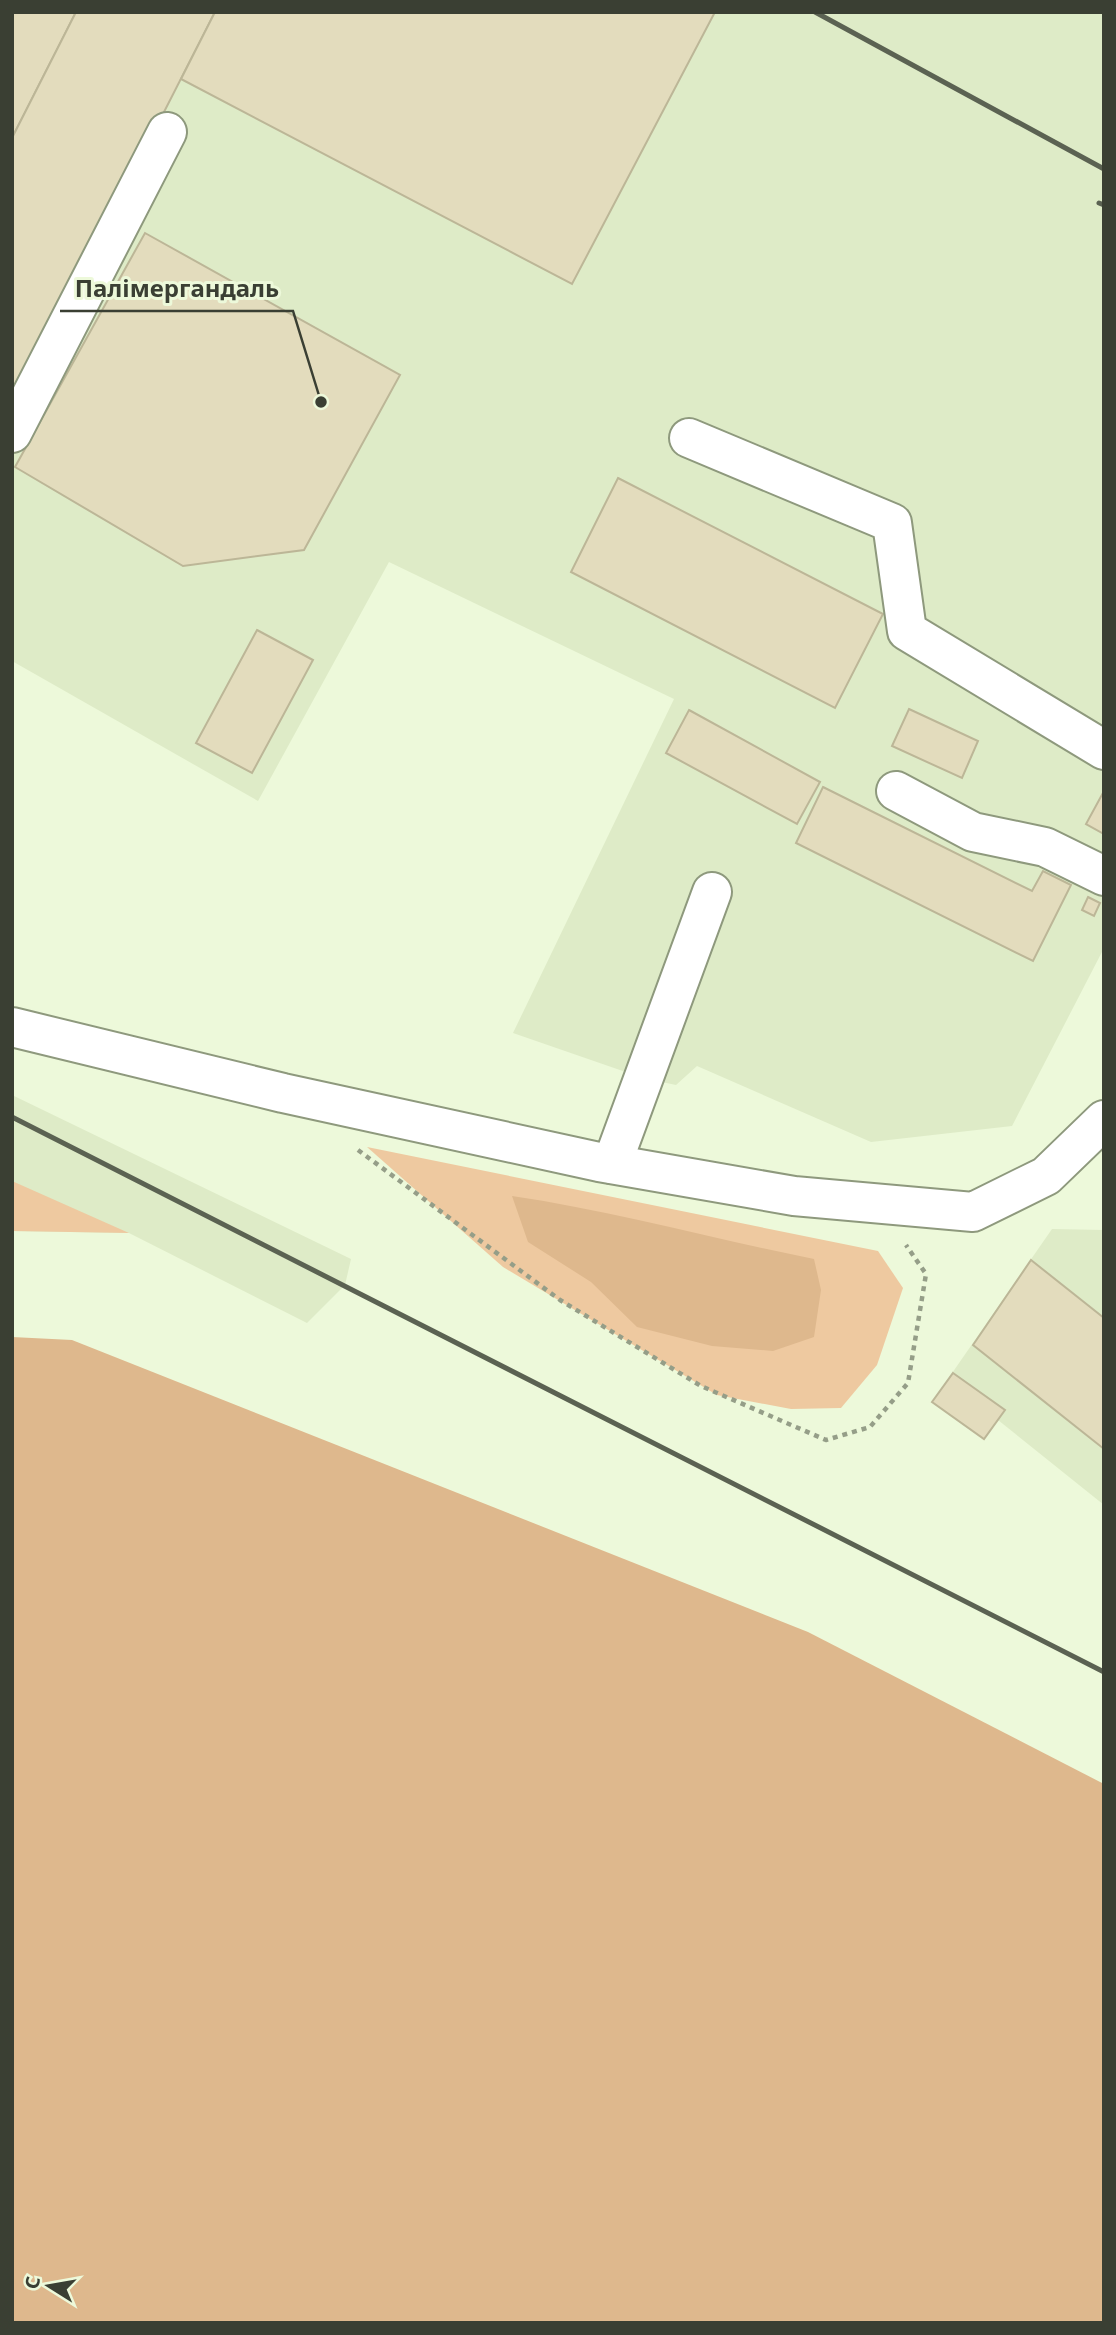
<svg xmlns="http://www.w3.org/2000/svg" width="1116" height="2335" font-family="'Noto Sans',sans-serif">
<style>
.built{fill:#deebc7}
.green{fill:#eec9a0}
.forest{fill:#deb88d}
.building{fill:#e3dcbd;stroke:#bcb697;stroke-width:2}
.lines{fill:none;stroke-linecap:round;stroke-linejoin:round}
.minor-casing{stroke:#8e997d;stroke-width:42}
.path{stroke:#959e88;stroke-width:4.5;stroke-dasharray:5 5;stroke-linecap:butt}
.minor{stroke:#fff;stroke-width:38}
.rail{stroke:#5b6252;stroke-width:5}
.leader{fill:none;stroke:#3a3f33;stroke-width:2.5}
.callout-dot{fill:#3a3f33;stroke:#edf9da;stroke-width:2.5}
.callout-label{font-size:24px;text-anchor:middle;font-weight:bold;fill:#3a3f33;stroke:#edf9da;stroke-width:6;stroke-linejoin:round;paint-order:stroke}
</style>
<rect width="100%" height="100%" fill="#edf9da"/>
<g class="built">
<path d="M12 12H1104V948L1012 1126 871 1142 697 1066 676 1085 643 1078 513 1033 674 699 389 562 258 801 12 661Z"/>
<path d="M12 1095 351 1259 345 1285 307 1323 129 1233 12 1231Z"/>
<path d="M1052 1229 1104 1230V1505L998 1420 984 1439 932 1402Z"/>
</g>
<g class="green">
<path d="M367 1147 878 1251 903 1288 877 1365 841 1408 791 1409 717 1395 503 1267Z"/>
<path d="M12 1181 129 1233 12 1231Z"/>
</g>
<g class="forest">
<path d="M512 1196C614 1211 713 1239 814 1259L821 1290 814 1337 773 1351 712 1346 637 1327 591 1282 528 1242Z"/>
<path d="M12 1337 72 1340 808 1632 1104 1784V2323H12Z"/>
</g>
<g class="building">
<path d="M12 12H76L12 138Z"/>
<path d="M76 12H215L12 410V138Z"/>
<path d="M215 12H715L572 284 181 79Z"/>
<path d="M145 233 400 375 304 550 183 566 15 467Z"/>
<path d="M618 478 883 614 835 708 571 572Z"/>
<path d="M257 630 313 660 252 773 196 743Z"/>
<path d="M909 709 978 741 962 778 892 746Z"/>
<path d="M689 710 820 782 797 824 666 753Z"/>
<path d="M823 787 1032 891 1043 871 1071 885 1033 961 796 843Z"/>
<path d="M1104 791V834L1086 824Z"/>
<path d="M1088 897 1100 903 1094 916 1082 910Z"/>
<path d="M1031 1260 1104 1318V1449L973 1345Z"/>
<path d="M953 1373 1005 1410 984 1439 932 1402Z"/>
</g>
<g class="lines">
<g class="minor-casing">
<g id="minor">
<path d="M12 433 167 132"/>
<path d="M689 438 892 523 907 631 1104 750"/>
<path d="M896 791 973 832 1045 847 1104 876"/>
<path d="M12 1027 283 1093 599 1162 794 1196 973 1212 1046 1176 1104 1120"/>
<path d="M612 1164 712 892"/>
</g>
</g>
<path class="path" d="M358 1150 560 1300 701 1386 826 1440 870 1427 908 1383 926 1274 906 1245"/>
<use href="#minor" class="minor"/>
<g class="rail">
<path d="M815 12 1104 169"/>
<path d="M1099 203 1104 205"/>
<path d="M12 1117 1104 1672"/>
</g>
</g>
<path class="leader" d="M321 402L293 311H60"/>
<circle class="callout-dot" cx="321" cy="402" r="7"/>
<g class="callout-label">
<text x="177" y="297">Палімергандаль</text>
</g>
<rect width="1116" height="2335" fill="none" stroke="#3a3f33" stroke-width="28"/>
<g transform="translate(49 2286) rotate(281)" stroke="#edf9da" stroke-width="5" paint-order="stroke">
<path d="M0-5L12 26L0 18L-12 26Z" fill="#3a3f33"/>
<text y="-10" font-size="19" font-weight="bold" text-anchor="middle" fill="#3a3f33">С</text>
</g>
</svg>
